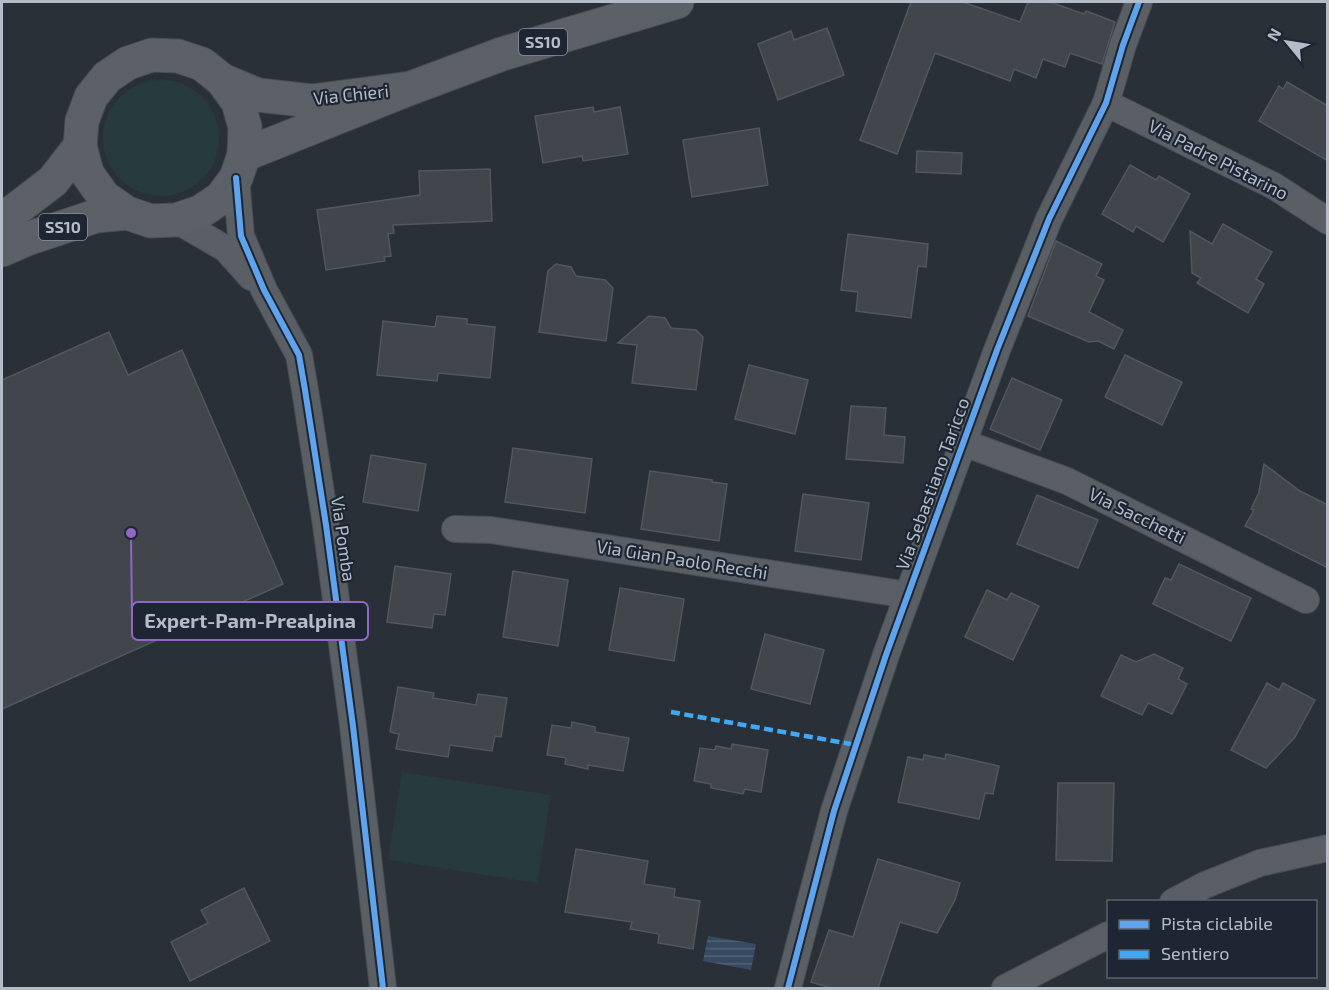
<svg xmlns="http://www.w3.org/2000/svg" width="1329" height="990" font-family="'Exo 2',sans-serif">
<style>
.green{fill:#273a3d}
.water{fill:url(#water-rules)}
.building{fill:#41454c;stroke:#52575f;stroke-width:1.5}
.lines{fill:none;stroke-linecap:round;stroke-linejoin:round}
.street-casing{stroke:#484c52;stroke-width:28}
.primary-casing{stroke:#484c54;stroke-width:35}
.street{stroke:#5a5e65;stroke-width:26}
.primary{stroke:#5c6167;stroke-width:33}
.quiet{stroke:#3fa9f5;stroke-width:4.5;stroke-dasharray:9 4.5;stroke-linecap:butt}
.cycleway-casing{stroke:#1d2632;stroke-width:10}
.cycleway{stroke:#60a3ed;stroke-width:6}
.labels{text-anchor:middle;stroke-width:4.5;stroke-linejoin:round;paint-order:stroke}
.shield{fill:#1d2632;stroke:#878f9b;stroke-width:1.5}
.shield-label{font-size:16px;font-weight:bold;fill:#b4bcc8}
.street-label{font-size:18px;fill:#b4bcc8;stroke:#1d2632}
.leader{fill:none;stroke:#9266c3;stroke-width:2}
.callout-dot{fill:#9266c3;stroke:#1d2632;stroke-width:2}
.callout{fill:#1d2632;stroke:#9266c3;stroke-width:2}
.callout-label{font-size:20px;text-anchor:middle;font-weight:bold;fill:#b4bcc8}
</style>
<defs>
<pattern id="water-rules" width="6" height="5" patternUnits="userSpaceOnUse" patternTransform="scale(1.5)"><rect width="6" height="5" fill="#384a62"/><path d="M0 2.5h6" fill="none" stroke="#526277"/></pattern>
</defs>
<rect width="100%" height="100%" fill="#2a3037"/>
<g class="green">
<circle cx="161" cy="138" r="58"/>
<path d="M402 772 551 795 537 883 388 860Z"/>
</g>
<path class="water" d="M708 936 756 944 751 970 703 961Z"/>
<g class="building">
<path d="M911 2H963L1020 22 1028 2H1050L1084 14 1086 11 1115 22 1102 64 1070 53 1065 67 1043 59 1036 78 1014 69 1010 81 935 53 897 154 860 140Z"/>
<path d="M827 28 844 75 778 100 758 44 791 31 794 40Z"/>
<path d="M1287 82 1328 106V161L1259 121 1279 86 1283 89Z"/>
<path d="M593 107 594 112 620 107 628 154 583 161 582 156 543 163 535 116Z"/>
<path d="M759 128 768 185 692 197 683 140Z"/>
<path d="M917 151 962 153 961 174 916 172Z"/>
<path d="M1130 165 1156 180 1159 176 1190 194 1163 242 1136 226 1133 232 1102 214Z"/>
<path d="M490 169 492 221 393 225 394 233 388 234 391 256 384 257 385 261 326 270 317 210 420 195 419 171Z"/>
<path d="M1223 224 1272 252 1256 279 1264 284 1248 313 1197 283 1201 278 1192 273 1190 231 1212 244Z"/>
<path d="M848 234 928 244 926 267 918 266 911 318 856 311 858 292 841 290Z"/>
<path d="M1056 241 1102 264 1096 276 1104 280 1089 312 1123 330 1114 349 1098 341 1089 342 1028 316Z"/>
<path d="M556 264 571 267 576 276 605 280 613 288 606 341 539 332 548 271Z"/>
<path d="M437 316 467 319V324L495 327 490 378 438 373 437 381 377 375 383 321 435 327Z"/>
<path d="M649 316 665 318 671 328 696 330 703 337 696 390 632 383 637 345 618 343Z"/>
<path d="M109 332 128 375 182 350 283 584 2 709V380Z"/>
<path d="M1125 355 1182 382 1162 425 1105 397Z"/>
<path d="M749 365 808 380 795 434 735 419Z"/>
<path d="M1012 378 1062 400 1040 450 990 429Z"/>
<path d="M851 406 886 408 884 435 905 437 903 463 846 459Z"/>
<path d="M513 448 592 459 585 513 505 502Z"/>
<path d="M371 455 426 464 418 511 363 502Z"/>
<path d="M1264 464 1300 491 1328 505V568L1245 526 1254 510 1251 509 1259 492Z"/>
<path d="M650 471 712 480V482L727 484 719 541 641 529Z"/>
<path d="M803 494 869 503 861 560 795 551Z"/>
<path d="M1037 495 1098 520 1078 568 1017 544Z"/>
<path d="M1179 564 1251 598 1231 641 1153 604 1165 578 1171 580Z"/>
<path d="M395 566 451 574 445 615 434 614 432 628 387 622Z"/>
<path d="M513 571 568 580 558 646 503 637Z"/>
<path d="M620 588 684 599 674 661 609 650Z"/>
<path d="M987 590 1007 600 1011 593 1039 606 1013 660 965 637Z"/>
<path d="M765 634 824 650 810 704 751 689Z"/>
<path d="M1154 654 1183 668 1178 679 1187 684 1172 714 1148 703 1142 715 1101 696 1121 655 1136 662Z"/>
<path d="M1267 683 1279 690 1283 683 1315 700 1295 737 1266 768 1231 750Z"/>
<path d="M398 687 434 693 433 698 476 705 478 694 507 698 501 737 495 736 492 751 450 745 448 757 396 749 399 734 390 732Z"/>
<path d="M572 722 595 727V732L629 738 623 771 588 765V769L565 764 566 758 547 755 552 725 571 728Z"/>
<path d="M732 744 768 750 761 792 745 789 743 794 711 788V784L694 781 700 748 715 750 716 746 731 749Z"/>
<path d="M946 754 999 766 993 794 985 793 979 819 898 802 908 757 923 760 924 755 945 759Z"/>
<path d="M1058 783H1114L1112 861 1056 860Z"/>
<path d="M576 849 648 861 644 884 675 889 674 897 700 901 693 949 658 943 659 934 630 929 632 922 565 912Z"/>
<path d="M878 859 960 883 955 900 937 933 900 922 878 988H831L811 982 829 930 853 937Z"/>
<path d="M244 888 270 941 190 981 171 942 208 923 201 910Z"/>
</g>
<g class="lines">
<g class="street-casing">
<g id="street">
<path d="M1106 103 1274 186 1328 221"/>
<path d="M236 178 241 236 264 290 299 355 305 390 326 525 353 726 383 988"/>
<path d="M176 220 226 249 251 277"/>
<path d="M964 443 1067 481 1306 600"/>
<path d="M455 529 491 530 908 595"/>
<path d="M1173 902 1205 885 1260 863 1328 848"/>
<path d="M788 988 834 811 886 655 997 350 1049 219 1106 103 1123 45 1139 2"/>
<path d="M1005 988 1108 935"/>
</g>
</g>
<g class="primary-casing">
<g id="primary">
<path d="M222 80 238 102 245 127 244 155 236 178 221 198 200 212 176 220 151 221 127 213 104 197 87 173 80 146 82 121 91 97 107 77 128 63 152 55 178 56 202 64 222 80 258 95 312 101 411 88"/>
<path d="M244 155 411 88 502 54 677 2"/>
<path d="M2 220 53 181 80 146"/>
<path d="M2 250 27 239 96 216 127 213"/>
</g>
</g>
<use href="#street" class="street"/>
<use href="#primary" class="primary"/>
<path class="quiet" d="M671 712 856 745"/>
<g class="cycleway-casing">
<g id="cycleway">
<path d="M236 178 241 236 264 290 299 355 305 390 326 525 353 726 383 988"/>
<path d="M788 988 834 811 886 655 997 350 1049 219 1106 103 1123 45 1139 2"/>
</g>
</g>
<use href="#cycleway" class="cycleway"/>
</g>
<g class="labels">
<g class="shield">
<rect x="519" y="29" width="48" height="26" rx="4.5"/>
<rect x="39" y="214" width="48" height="26" rx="4.5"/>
</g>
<g class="shield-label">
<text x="543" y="48">SS10</text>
<text x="63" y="233">SS10</text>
</g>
<g class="street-label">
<text transform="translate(351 95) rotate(-6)" y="6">Via Chieri</text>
<text transform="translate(1218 160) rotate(27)" y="6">Via Padre Pistarino</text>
<text transform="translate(933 484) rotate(-70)" y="6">Via Sebastiano Taricco</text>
<text transform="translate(1137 516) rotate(26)" y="6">Via Sacchetti</text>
<text transform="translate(343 539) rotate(82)" y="6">Via Pomba</text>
<text transform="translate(682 560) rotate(9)" y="6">Via Gian Paolo Recchi</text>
</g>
</g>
<path class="leader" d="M131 533L132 621"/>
<circle class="callout-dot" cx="131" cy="533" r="6"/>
<rect class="callout" x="132" y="602" width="236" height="38" rx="6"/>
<g class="callout-label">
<text x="250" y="628">Expert-Pam-Prealpina</text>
</g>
<rect width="1329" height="990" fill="none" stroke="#b4bcc8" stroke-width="6"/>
<rect x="1107" y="900" width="210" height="78" fill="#1d2632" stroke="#59626e" stroke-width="1.5"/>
<rect x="1119" y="920" width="30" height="9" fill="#60a3ed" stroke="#59626e" stroke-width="1.5"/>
<text x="1161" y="930" font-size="18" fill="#b4bcc8">Pista ciclabile</text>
<rect x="1119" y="950" width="30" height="9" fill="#3fa9f5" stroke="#59626e" stroke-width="1.5"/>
<text x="1161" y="960" font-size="18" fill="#b4bcc8">Sentiero</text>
<g transform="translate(1287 42) rotate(300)" stroke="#1d2632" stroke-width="4.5" paint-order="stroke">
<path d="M0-4.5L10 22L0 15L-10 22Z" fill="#b4bcc8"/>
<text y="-9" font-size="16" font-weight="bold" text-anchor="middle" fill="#b4bcc8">N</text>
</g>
</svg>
